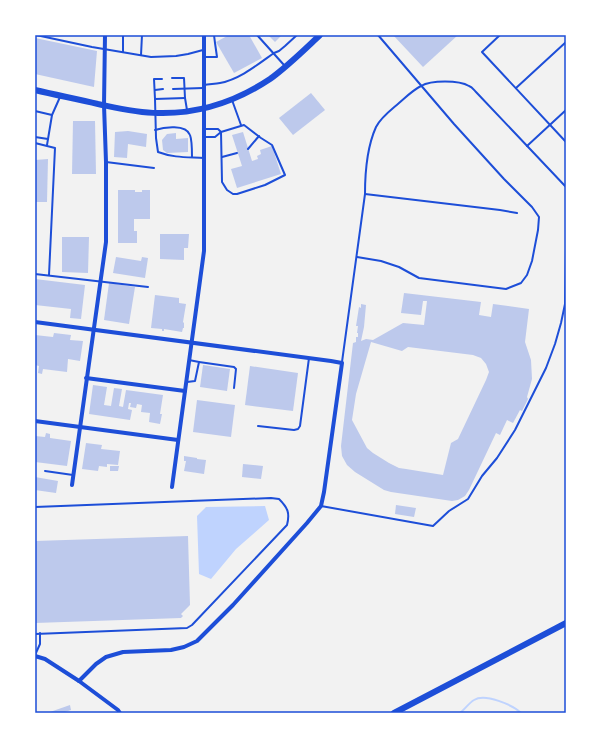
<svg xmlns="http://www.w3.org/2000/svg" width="601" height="748" font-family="'Archivo Narrow',sans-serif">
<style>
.water{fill:#bfd3fe}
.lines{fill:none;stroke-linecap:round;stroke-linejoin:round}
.stream{stroke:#bfd3fe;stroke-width:2}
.building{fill:#bdc9ec;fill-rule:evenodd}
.service{stroke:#1d4ed8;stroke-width:2}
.minor{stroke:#1d4ed8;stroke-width:4}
.primary{stroke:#1d4ed8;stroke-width:6}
.neatline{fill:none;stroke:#1d4ed8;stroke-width:1.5}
</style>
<rect width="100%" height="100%" fill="#f2f2f2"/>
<path class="water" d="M265 506 269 520 236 549 211 579 199 574 197 516 206 507Z"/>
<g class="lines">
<path class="stream" d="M460 713C465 709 469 703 474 700 485 693 513 705 521 713"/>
</g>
<g class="building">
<path d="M229 35H249L262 58 234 73 216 42Z"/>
<path d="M268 35H282L275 42Z"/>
<path d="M393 35H458L423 67Z"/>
<path d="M35 38 97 51 94 87 35 74Z"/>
<path d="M311 93 325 110 293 135 279 118Z"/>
<path d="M73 121H95L96 174H72Z"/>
<path d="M128 131 147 134 146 147 128 144 127 158 114 157 115 132Z"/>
<path d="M243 132 252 161 258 159 257 156 261 154 260 150 272 146 281 174 237 188 231 169 242 166 232 135Z"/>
<path d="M176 133V139L188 138V152L167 153 163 150 162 140 167 134Z"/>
<path d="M48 159 47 202H35V160Z"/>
<path d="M118 190H135V192H142V190H150V219H134V231H137V243H118Z"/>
<path d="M160 234H189L188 248H184V260L160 259Z"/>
<path d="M62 237H89L88 273 62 272Z"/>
<path d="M116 257 141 261 142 257 148 258 145 278 113 273Z"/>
<path d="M35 279 85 285 81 319 70 318 71 309 35 305Z"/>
<path d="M109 283 135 287 129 324 104 320Z"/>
<path d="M404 293 481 302 479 315 491 317 493 304 529 309 525 342 531 360 532 379 527 397 528 399 522 411 520 410 513 423 507 420 500 435 496 433 469 490 465 496 458 500 452 501 391 492 384 490 355 472 347 465 342 456 341 446 353 343 356 342V337H358V333H357L358 326H356L359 307 361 308V304L366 305 364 327 361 341 366 339 373 340 403 323 424 325 427 301H423L421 315 401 313ZM371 342 402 351 408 347 473 355 481 358 486 364 489 372 486 380 458 439 451 443 443 475 406 469 399 468 389 463 373 453 367 448 352 420 356 394Z"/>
<path d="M155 295 179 298V303L186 304 183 322 184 323V328H183L182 332 164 329V331H162V329L151 328Z"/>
<path d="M54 333 71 335 70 340 83 341 80 361 68 359 67 372 43 369 42 374 38 373 39 366 35 365V335L53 337Z"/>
<path d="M203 365 230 369 227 391 200 387Z"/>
<path d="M250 366 298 373 293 411 245 405Z"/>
<path d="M93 385 107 387 104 405 111 406 114 388 122 389 119 406 123 407 126 390 163 395 160 414H162L160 424 149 422 150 413 141 412 142 405 137 404 136 408 130 407 131 403H129L128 409 132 410 130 420 89 414Z"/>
<path d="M197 400 235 405 231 437 193 432Z"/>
<path d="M46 433 50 434V438L71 441 67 466 35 462V436L45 437Z"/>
<path d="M86 443 102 445 101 449 120 451 118 465 107 464V467L99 466 98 471 82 469Z"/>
<path d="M184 456 197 458V459L206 460 204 474 184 471 186 461H184Z"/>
<path d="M243 464 263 466 261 479 242 477Z"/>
<path d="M110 466H119L118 471H110Z"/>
<path d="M35 477 58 481 56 493 35 490Z"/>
<path d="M396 505 416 508 414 517 395 514Z"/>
<path d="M188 536 190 605 181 614 183 616 181 618 35 623V541Z"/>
<path d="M70 705 71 710 62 713H51L50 712Z"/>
</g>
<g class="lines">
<g class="service">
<path d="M36 35 92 47 151 57 176 56 188 54 203 50"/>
<path d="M257 35 284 65"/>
<path d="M500 35 482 52 566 142"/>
<path d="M123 52V35"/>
<path d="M141 55 142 35"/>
<path d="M204 57H217L215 43 214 35"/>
<path d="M172 78H184L185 98 187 110"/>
<path d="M162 79H154L155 99 185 98"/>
<path d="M204 85C209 84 215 84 220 83 240 79 257 65 274 53L279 51 285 46 297 35"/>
<path d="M516 88 566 42"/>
<path d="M173 89 203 88"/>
<path d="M155 90 163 89"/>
<path d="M155 99 156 138 158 152C174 158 187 157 204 158"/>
<path d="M232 100 241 125"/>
<path d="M35 111 52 115"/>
<path d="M205 129H218L221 132"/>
<path d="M155 130C164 127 186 124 190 135 192 140 192 152 192 157"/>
<path d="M35 137 48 139"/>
<path d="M205 137H215L221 132 244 125 261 138 272 145 285 175 265 185 237 194H233L227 190 222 182 221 132"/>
<path d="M35 143 55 148 49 275"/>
<path d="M47 145 52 115 60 97"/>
<path d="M527 146 566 110"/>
<path d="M248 149 259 136"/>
<path d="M222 157 237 153"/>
<path d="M106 162 154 168"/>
<path d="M365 194 500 210 517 213"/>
<path d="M357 257 381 261 399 267 419 278 506 289 521 283 527 275 532 261 538 230 539 217 532 207 504 179 454 124 378 35"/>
<path d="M35 274 148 287"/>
<path d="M199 362 234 367 236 369 234 388"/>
<path d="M342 362 365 194C365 172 367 147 376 127 381 117 391 110 399 103 406 97 413 90 421 86 431 80 459 80 469 86 472 87 474 90 476 92L566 187"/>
<path d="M187 382 195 381 199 362 189 360"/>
<path d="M258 426 294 430 298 429 300 426 309 358"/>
<path d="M45 471 73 475"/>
<path d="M321 506 433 526 449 511 468 499 482 476 497 458 515 430 546 368 555 344 561 323 565 304 566 249"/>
<path d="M35 507 190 501 271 498 279 499C288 508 290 513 287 525L192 625 187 628 35 634"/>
<path d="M35 655 40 644V633"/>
</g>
<g class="minor">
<path d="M35 322 331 361 342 363 324 492 321 506 307 523 233 605 197 641 184 647 171 650 123 652 106 657 96 664 79 681 118 710 120 713"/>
<path d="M86 378 185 391"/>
<path d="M35 421 178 440"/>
<path d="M72 485 106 242V162L104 105 105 35"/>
<path d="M172 487 204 251V35"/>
<path d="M35 656 45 659 79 681"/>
</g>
<g class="primary">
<path d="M35 90C56 95 77 99 98 104 117 108 137 113 158 113 198 114 237 101 270 79 288 66 304 50 320 35"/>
<path d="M394 713 566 623"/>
</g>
</g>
<rect width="601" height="748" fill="none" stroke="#ffffff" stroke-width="72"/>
<rect x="36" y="36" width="529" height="676" class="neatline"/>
</svg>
